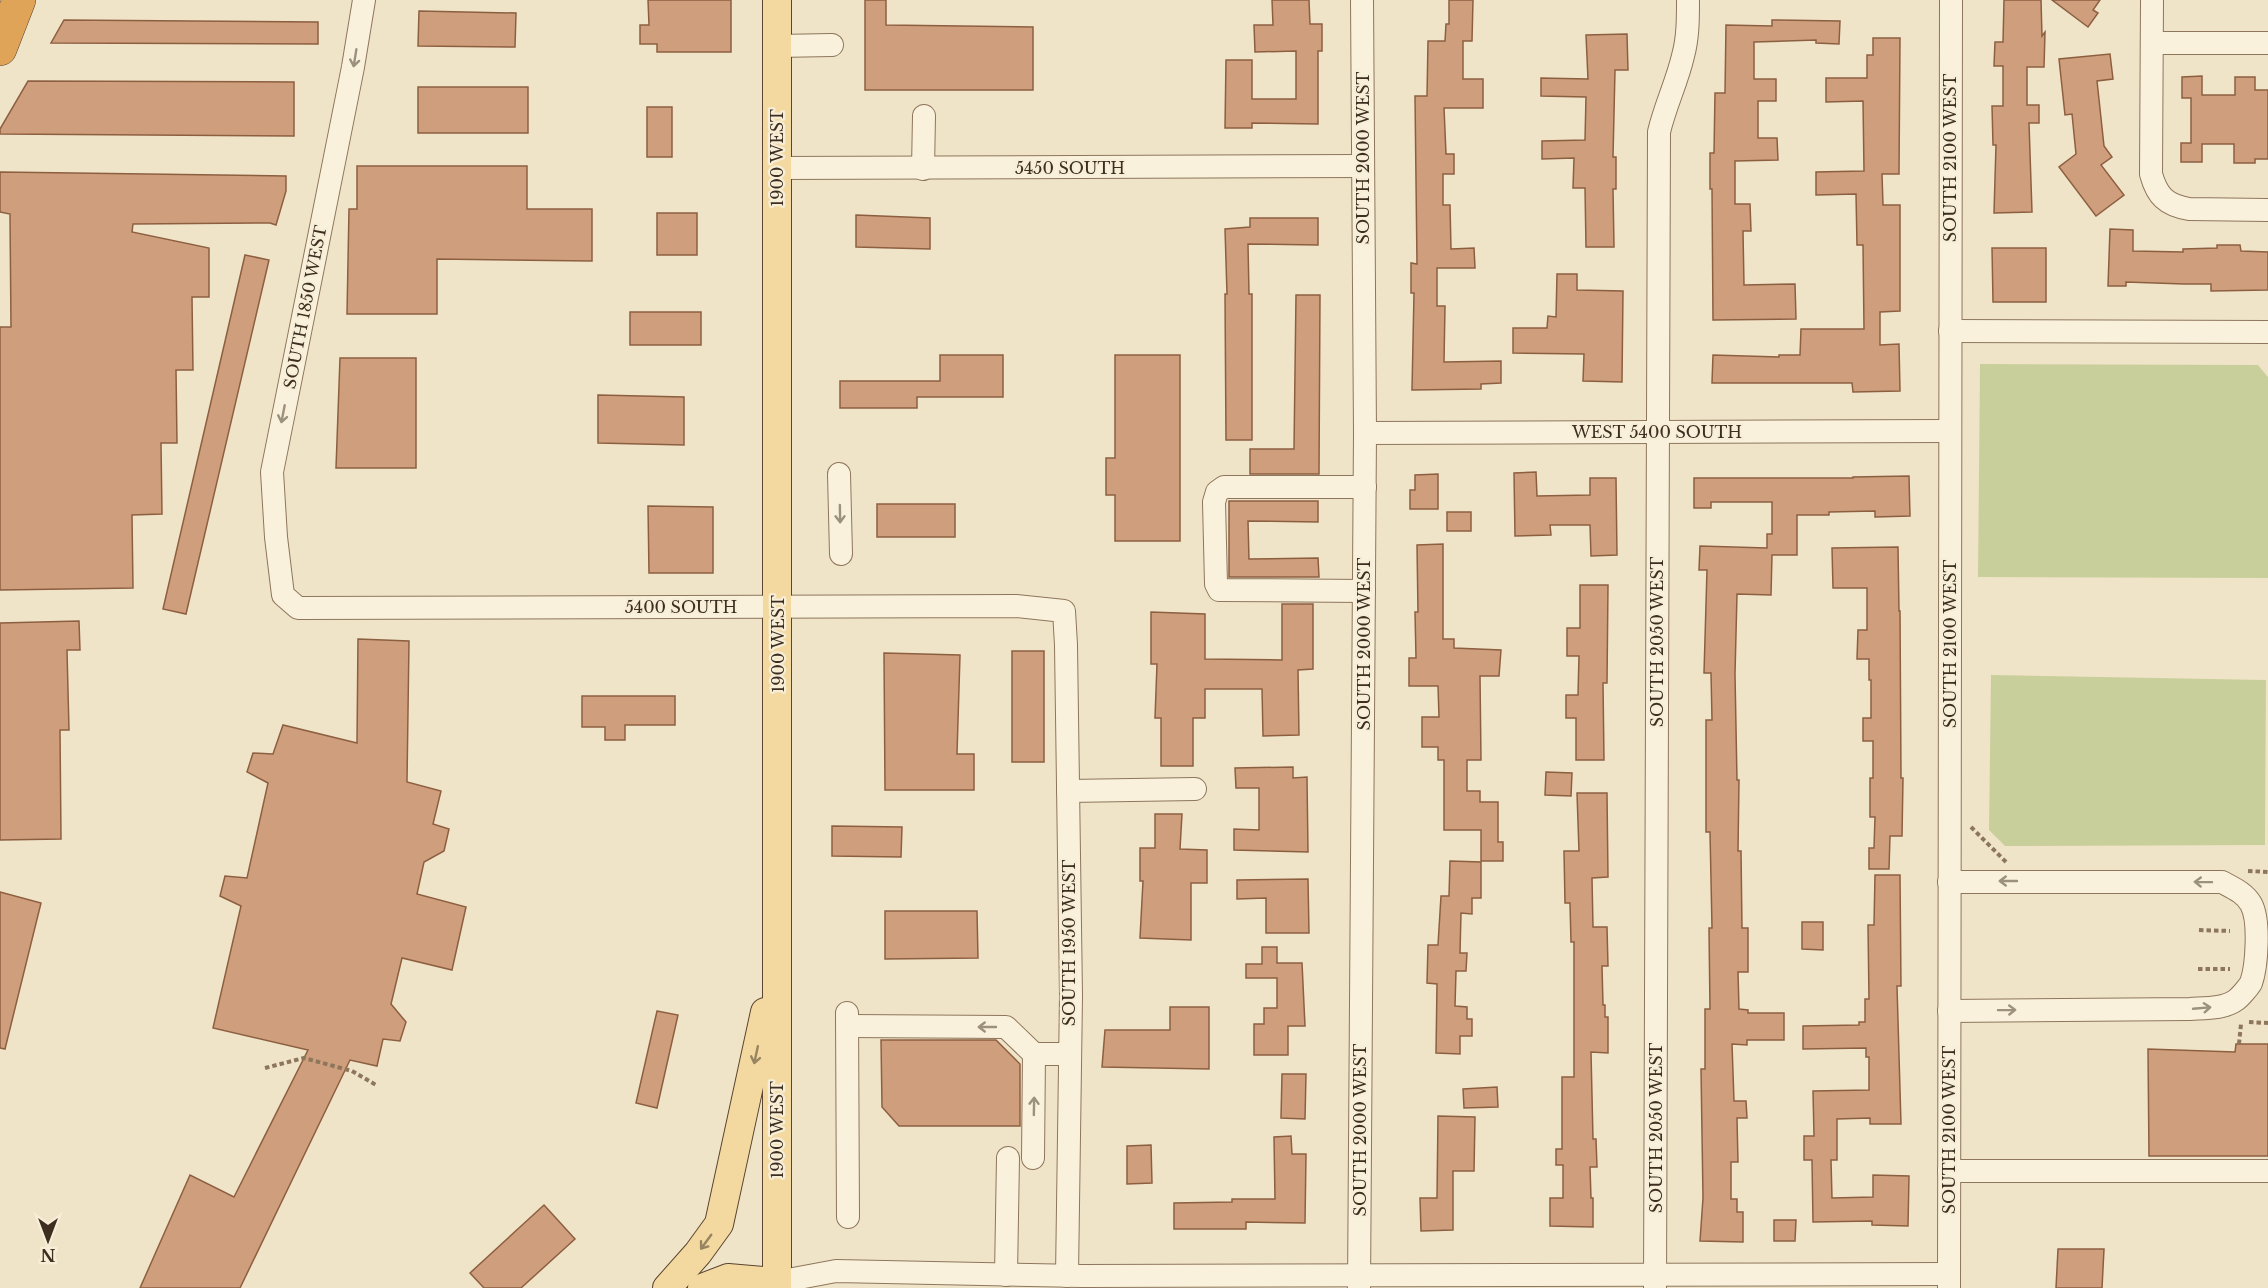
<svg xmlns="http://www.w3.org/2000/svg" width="2268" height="1288" font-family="'Libre Baskerville',serif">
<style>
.green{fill:#c9cf9b}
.building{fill:#cf9f7d;stroke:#8d5f41;stroke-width:1.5}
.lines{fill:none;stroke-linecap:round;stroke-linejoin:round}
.minor-casing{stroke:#8d765c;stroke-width:24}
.major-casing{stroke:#5b4430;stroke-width:30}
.highway-casing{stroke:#5b4430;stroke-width:34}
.path{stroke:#8d765c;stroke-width:4;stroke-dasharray:4.5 3;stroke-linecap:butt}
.minor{stroke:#faf1dc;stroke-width:22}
.major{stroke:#f3d9a0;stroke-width:28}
.highway{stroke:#e0a458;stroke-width:33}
.oneway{stroke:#9c907e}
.oneway2{stroke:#988460}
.labels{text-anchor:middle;stroke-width:4.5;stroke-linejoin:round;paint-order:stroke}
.street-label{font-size:16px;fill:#3d2e20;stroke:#f7eed8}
</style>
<rect width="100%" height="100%" fill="#f0e4c8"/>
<g class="green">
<path d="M1980 364 2258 365 2268 377V578L1978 577Z"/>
<path d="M1991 675 2266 680 2265 845 2005 846 1989 830Z"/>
</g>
<g class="building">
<path d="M648 0H731V52H657V44H640V25H649Z"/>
<path d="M865 0H886V25L1033 27V90H865Z"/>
<path d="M1272 0H1309L1310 24H1322V51H1318V124L1252 123V128H1225L1226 60H1252V99H1296V51L1255 52 1254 25H1273Z"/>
<path d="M1449 0H1473L1472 41H1463V79H1483V108H1444L1446 154H1454V174H1443V205H1450L1451 249 1474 248 1475 268H1437V306H1445L1444 362 1501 361V383L1481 384V389L1412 390 1414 293H1411V263L1417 264 1415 96H1427L1428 41H1445L1446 24H1449Z"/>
<path d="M2004 0H2041L2042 36 2045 32 2044 67H2027V105H2039V123H2029L2032 212 1994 213 1996 145H1993L1992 106H2003V66H1994L1995 42H2003Z"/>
<path d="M2052 0H2100L2093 10 2098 13 2088 27Z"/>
<path d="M419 11 516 13 515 47 418 46Z"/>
<path d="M64 20 318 22V44L51 43Z"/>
<path d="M1772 20 1840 21 1839 44 1816 43V40L1754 42V79H1776V101H1758V138H1777L1778 160 1735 161V204H1750L1751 231H1743L1744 285 1795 284 1796 319 1713 320 1712 189H1710V153H1714L1715 93H1725L1726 25 1772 26Z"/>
<path d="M1627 34 1628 70H1615L1613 157H1616V189H1613L1614 247H1586L1585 188H1573L1574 158 1542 159V141L1585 140 1586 97 1541 96V78L1588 79 1586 35Z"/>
<path d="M1873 38H1900L1899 174H1882L1883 205H1900V311L1880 312V345L1899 344 1900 391 1853 392 1852 383H1712L1713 355 1779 357V355H1800L1801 329H1864L1863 245H1857L1856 194 1816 195V172L1864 171 1863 101 1826 102V78H1867V55H1873Z"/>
<path d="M2110 54 2113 79 2097 81 2104 146 2112 157 2101 165 2124 195 2096 216 2059 167 2076 154 2072 114 2065 115 2059 59Z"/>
<path d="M2202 76V95H2235V77H2255V90H2268V159H2255V163H2234V144H2202V162H2181V143H2191V98H2182V77Z"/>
<path d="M28 81 294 82V136L0 134V129Z"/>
<rect x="418" y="87" width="110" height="46"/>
<rect x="647" y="107" width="25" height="50"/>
<path d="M357 166H527V209H592V261L437 259V314H347L349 209H357Z"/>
<path d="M0 172 286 176V191L276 225 270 223 133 224 132 232 209 248V297H192L193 370H176L177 443H161L162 514 132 515 133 588 0 590V327H11L10 214 0 212Z"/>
<rect x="657" y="213" width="40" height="42"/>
<path d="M856 215 930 218V249L856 247Z"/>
<path d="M1250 218H1318V245L1248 244 1249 294H1252V440H1226L1225 294H1227L1225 229 1250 227Z"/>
<path d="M2110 229 2133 230V251L2183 252V249L2217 248V245H2240L2241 251 2268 252V290L2211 291V284H2184L2126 282V286H2108Z"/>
<path d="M1992 248H2046V302H1993Z"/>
<path d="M245 255 269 260 186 614 163 609Z"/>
<path d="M1557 274H1577V290L1623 291 1622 382 1583 381 1584 354 1513 353V328H1547L1548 316 1556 317Z"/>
<path d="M1296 295H1320L1319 474H1250V449H1294Z"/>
<rect x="630" y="312" width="71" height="33"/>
<path d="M940 355H1003V397H917V408H840V381H940Z"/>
<path d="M1115 355H1180V541H1115V495H1106V458H1115Z"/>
<path d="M340 358H416V468H336Z"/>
<path d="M598 395 684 397V445L598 443Z"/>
<path d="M1536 472 1537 496 1590 495V478H1616L1617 555 1591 556 1590 525H1550L1551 535 1515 536 1514 473Z"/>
<path d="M1438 474V509H1410V490H1415V475Z"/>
<path d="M1909 476 1910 516 1875 517V511L1829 512V515H1797V555H1772L1771 595 1737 594 1735 674 1737 780H1739L1738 851H1741L1742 928H1748V972H1738L1739 1009 1748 1010V1013H1784V1040H1747V1045L1732 1044 1734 1101H1746L1747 1118H1737L1738 1162H1731V1199H1737V1212H1743V1242L1700 1241 1703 1198 1701 1069H1705V1009H1710L1709 928H1712L1710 832H1706V720H1712L1711 673H1704L1707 570H1699L1700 546 1767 548V534H1772V502H1711V508H1694V478H1853V477Z"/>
<path d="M1229 501H1318V522L1248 521 1249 559 1318 558 1319 577H1229Z"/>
<rect x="877" y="504" width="78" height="33"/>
<path d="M648 506 713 507V573H649Z"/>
<rect x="1447" y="512" width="24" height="19"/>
<path d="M1443 544V639H1454V648L1501 650 1499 676H1480L1481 760H1467V791H1480V802H1498V842H1503V861H1481V830H1444V760H1438V747H1422V717H1439L1438 686H1409V658H1416L1415 612H1418L1417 545Z"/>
<path d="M1898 547 1899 611H1900L1901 778H1903L1902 836H1890L1889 869H1869V848H1874L1875 817H1870V778H1873V741H1863V718H1871V680H1869V659H1857L1858 630H1867V588H1833L1832 548Z"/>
<path d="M1580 585H1608L1607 683H1603L1604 760H1576V718H1566V695H1578L1579 656H1567V628H1580Z"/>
<path d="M1282 604H1313V669L1298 670 1299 735 1263 736 1262 689H1205V718H1193V766H1161V718H1155L1157 664H1151V612L1205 614V659L1282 660Z"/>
<path d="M79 621 80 650H67L69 730H60L61 839 0 840V623Z"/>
<path d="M358 639 409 641 407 782 441 791 433 824 449 829 444 851 424 862 417 894 466 907 452 970 402 958 391 1004 406 1022 400 1041 383 1039 377 1066 350 1060 240 1288H140L190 1175 234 1197 308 1050 213 1028 241 906 220 896 225 876 247 878 268 783 247 772 253 753 273 754 283 725 357 743Z"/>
<rect x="1012" y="651" width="32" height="111"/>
<path d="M884 653 960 655 957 754H974V790H885Z"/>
<path d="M582 696H675V725H625V740H605V727H582Z"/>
<path d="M1293 767V778L1307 777 1308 852 1234 850V829L1259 830V788H1236L1235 768Z"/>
<path d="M1546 772 1572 773 1571 796 1545 795Z"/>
<path d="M1577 793H1607L1608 877 1592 878 1593 927H1607L1608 966H1602L1603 1005H1605V1017H1608V1053L1591 1052 1593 1139H1596L1597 1167H1590L1591 1198H1593V1227L1550 1226V1198H1563V1165H1556V1149H1562V1077H1574V942H1571L1570 903H1565L1564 851H1579Z"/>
<path d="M1155 814H1182L1180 849 1207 850V883H1191V940L1140 938 1143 881H1140V848H1155Z"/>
<path d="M832 826 902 827 901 857 832 856Z"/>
<path d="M1450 861 1481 862V898H1472V914L1461 913 1460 953H1467L1466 971H1456L1455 1006 1467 1007V1019H1472V1036H1460V1054L1436 1053 1437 984 1427 983 1428 945H1438L1441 896H1449Z"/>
<path d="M1875 875H1900L1901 986H1897L1901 1124H1870V1118L1837 1119V1160H1831L1832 1198 1873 1197V1175L1909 1176 1908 1226 1872 1225V1221L1813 1222 1812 1160H1804V1136H1814L1813 1091 1869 1090V1057H1866V1048L1803 1049V1026L1859 1025V1022H1865V999H1869L1868 925H1874Z"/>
<path d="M1308 879 1309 933H1266V898L1237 899V880Z"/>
<path d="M0 892 41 903 5 1049 0 1048Z"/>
<path d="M885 911H977L978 958 885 959Z"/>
<path d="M1802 922H1823V950L1802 949Z"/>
<path d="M1262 947H1277V963H1302L1305 1026H1288V1055H1254V1024H1264V1008H1277V978H1246V964H1262Z"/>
<path d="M1170 1007H1209V1069L1102 1067 1105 1030H1170Z"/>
<path d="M657 1011 678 1015 657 1108 636 1103Z"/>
<path d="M881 1040H996L1020 1064V1126H899L882 1107Z"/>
<path d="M2236 1044H2268V1156H2149L2148 1049 2235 1052Z"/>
<path d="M1282 1074H1306L1305 1119 1281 1118Z"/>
<path d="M1497 1087 1498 1107 1464 1108 1463 1089Z"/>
<path d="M1438 1116 1475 1117 1474 1171H1453V1230L1421 1231 1420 1198H1437Z"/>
<path d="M1291 1136 1292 1154H1306L1305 1223 1246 1222V1229H1174V1203L1232 1202V1199H1275L1274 1137Z"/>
<path d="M1151 1145 1152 1183 1127 1184V1146Z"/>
<path d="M544 1205 575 1239 521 1288H484L470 1273Z"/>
<path d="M1774 1220H1796L1795 1241H1774Z"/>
<path d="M2058 1249H2104L2102 1288H2056Z"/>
</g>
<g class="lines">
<g class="minor-casing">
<g id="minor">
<path d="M364 0 353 67 272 472 276 537 283 595 298 608 1016 606 1064 611 1066 645 1071 996 1067 1276"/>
<path d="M2152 0 2151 174C2157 196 2166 205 2189 209L2268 210"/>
<path d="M2152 43H2268"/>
<path d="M777 46 832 45"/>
<path d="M777 168 1363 166"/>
<path d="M923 169 924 116"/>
<path d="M1950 331 2268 332"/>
<path d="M1365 433 1949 431"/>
<path d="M839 474 841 554"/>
<path d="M1364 591 1219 590 1216 584 1214 502 1217 492 1224 487H1365"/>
<path d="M1068 791 1195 789"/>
<path d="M1949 1011 2190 1009C2204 1008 2224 1009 2236 1000 2240 997 2248 988 2251 983 2257 966 2260 920 2251 904 2245 893 2233 888 2222 882H1949"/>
<path d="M847 1013 848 1217"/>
<path d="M848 1026 1006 1027 1034 1054H1069"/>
<path d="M1033 1158 1034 1054"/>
<path d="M1949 1171H2268"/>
<path d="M1006 1275 1008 1158"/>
<path d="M777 1282 836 1271 1082 1276 1949 1274"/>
<path d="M1359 1288 1365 433 1362 0"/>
<path d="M1655 1288 1659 132C1665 106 1677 82 1683 56 1688 38 1688 19 1688 0"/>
<path d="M1949 1288 1951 0"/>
</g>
</g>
<g class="major-casing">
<g id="major">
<path d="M667 1288 698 1253 719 1224 765 1012"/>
<path d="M702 1288 728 1278 777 1282"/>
<path d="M777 1288V0"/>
</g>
</g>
<g class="highway-casing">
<path id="highway" d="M0 49 19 0"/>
</g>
<g class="path">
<path d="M1971 827 2006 862"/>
<path d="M2248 871 2268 872"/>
<path d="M2199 930 2230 931"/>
<path d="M2198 969H2230"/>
<path d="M2249 1022 2268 1023"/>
<path d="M2239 1044 2241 1024"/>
<path d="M265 1068 304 1058 352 1071 376 1085"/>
</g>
<use href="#minor" class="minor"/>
<use href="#major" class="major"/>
<use href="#highway" class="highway"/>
</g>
<defs><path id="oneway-shaft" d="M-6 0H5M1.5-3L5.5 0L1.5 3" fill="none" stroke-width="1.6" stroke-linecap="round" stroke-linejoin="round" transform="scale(1.5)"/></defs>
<g class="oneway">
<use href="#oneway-shaft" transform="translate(355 58) rotate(99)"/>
<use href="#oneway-shaft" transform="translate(283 414) rotate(101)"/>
<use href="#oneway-shaft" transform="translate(840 514) rotate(89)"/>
<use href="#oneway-shaft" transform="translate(2008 881) rotate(180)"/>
<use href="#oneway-shaft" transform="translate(2203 882) rotate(-179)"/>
<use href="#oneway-shaft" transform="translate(2202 1008) rotate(-5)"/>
<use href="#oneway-shaft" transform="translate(2007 1010) rotate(-1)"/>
<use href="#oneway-shaft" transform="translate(987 1027) rotate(-180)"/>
<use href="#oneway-shaft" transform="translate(1034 1106) rotate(-89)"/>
</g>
<g class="oneway2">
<use href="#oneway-shaft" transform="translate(756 1055) rotate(102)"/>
<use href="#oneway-shaft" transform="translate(706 1242) rotate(126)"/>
</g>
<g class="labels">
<g class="street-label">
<text transform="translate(777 158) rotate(-90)" y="6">1900 WEST</text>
<text transform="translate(1363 158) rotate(-90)" y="6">SOUTH 2000 WEST</text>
<text transform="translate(1950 158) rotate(-90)" y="6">SOUTH 2100 WEST</text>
<text x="1070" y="174">5450 SOUTH</text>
<text transform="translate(305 307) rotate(-79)" y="6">SOUTH 1850 WEST</text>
<text x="1657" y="438">WEST 5400 SOUTH</text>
<text x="681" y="613">5400 SOUTH</text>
<text transform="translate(1657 642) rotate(-90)" y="6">SOUTH 2050 WEST</text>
<text transform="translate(778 644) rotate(-90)" y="6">1900 WEST</text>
<text transform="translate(1364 644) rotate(-90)" y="6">SOUTH 2000 WEST</text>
<text transform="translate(1950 644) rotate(-90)" y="6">SOUTH 2100 WEST</text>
<text transform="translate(1069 943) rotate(-90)" y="6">SOUTH 1950 WEST</text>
<text transform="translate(1656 1128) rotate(-90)" y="6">SOUTH 2050 WEST</text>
<text transform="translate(777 1130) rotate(-90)" y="6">1900 WEST</text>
<text transform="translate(1360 1130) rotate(-90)" y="6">SOUTH 2000 WEST</text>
<text transform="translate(1949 1130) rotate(-90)" y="6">SOUTH 2100 WEST</text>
</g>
</g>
<g transform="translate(48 1240) rotate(180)" stroke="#f7eed8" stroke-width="4.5" paint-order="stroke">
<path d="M0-4.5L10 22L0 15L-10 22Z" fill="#3d2e20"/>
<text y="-9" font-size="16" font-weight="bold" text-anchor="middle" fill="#3d2e20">N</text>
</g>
</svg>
